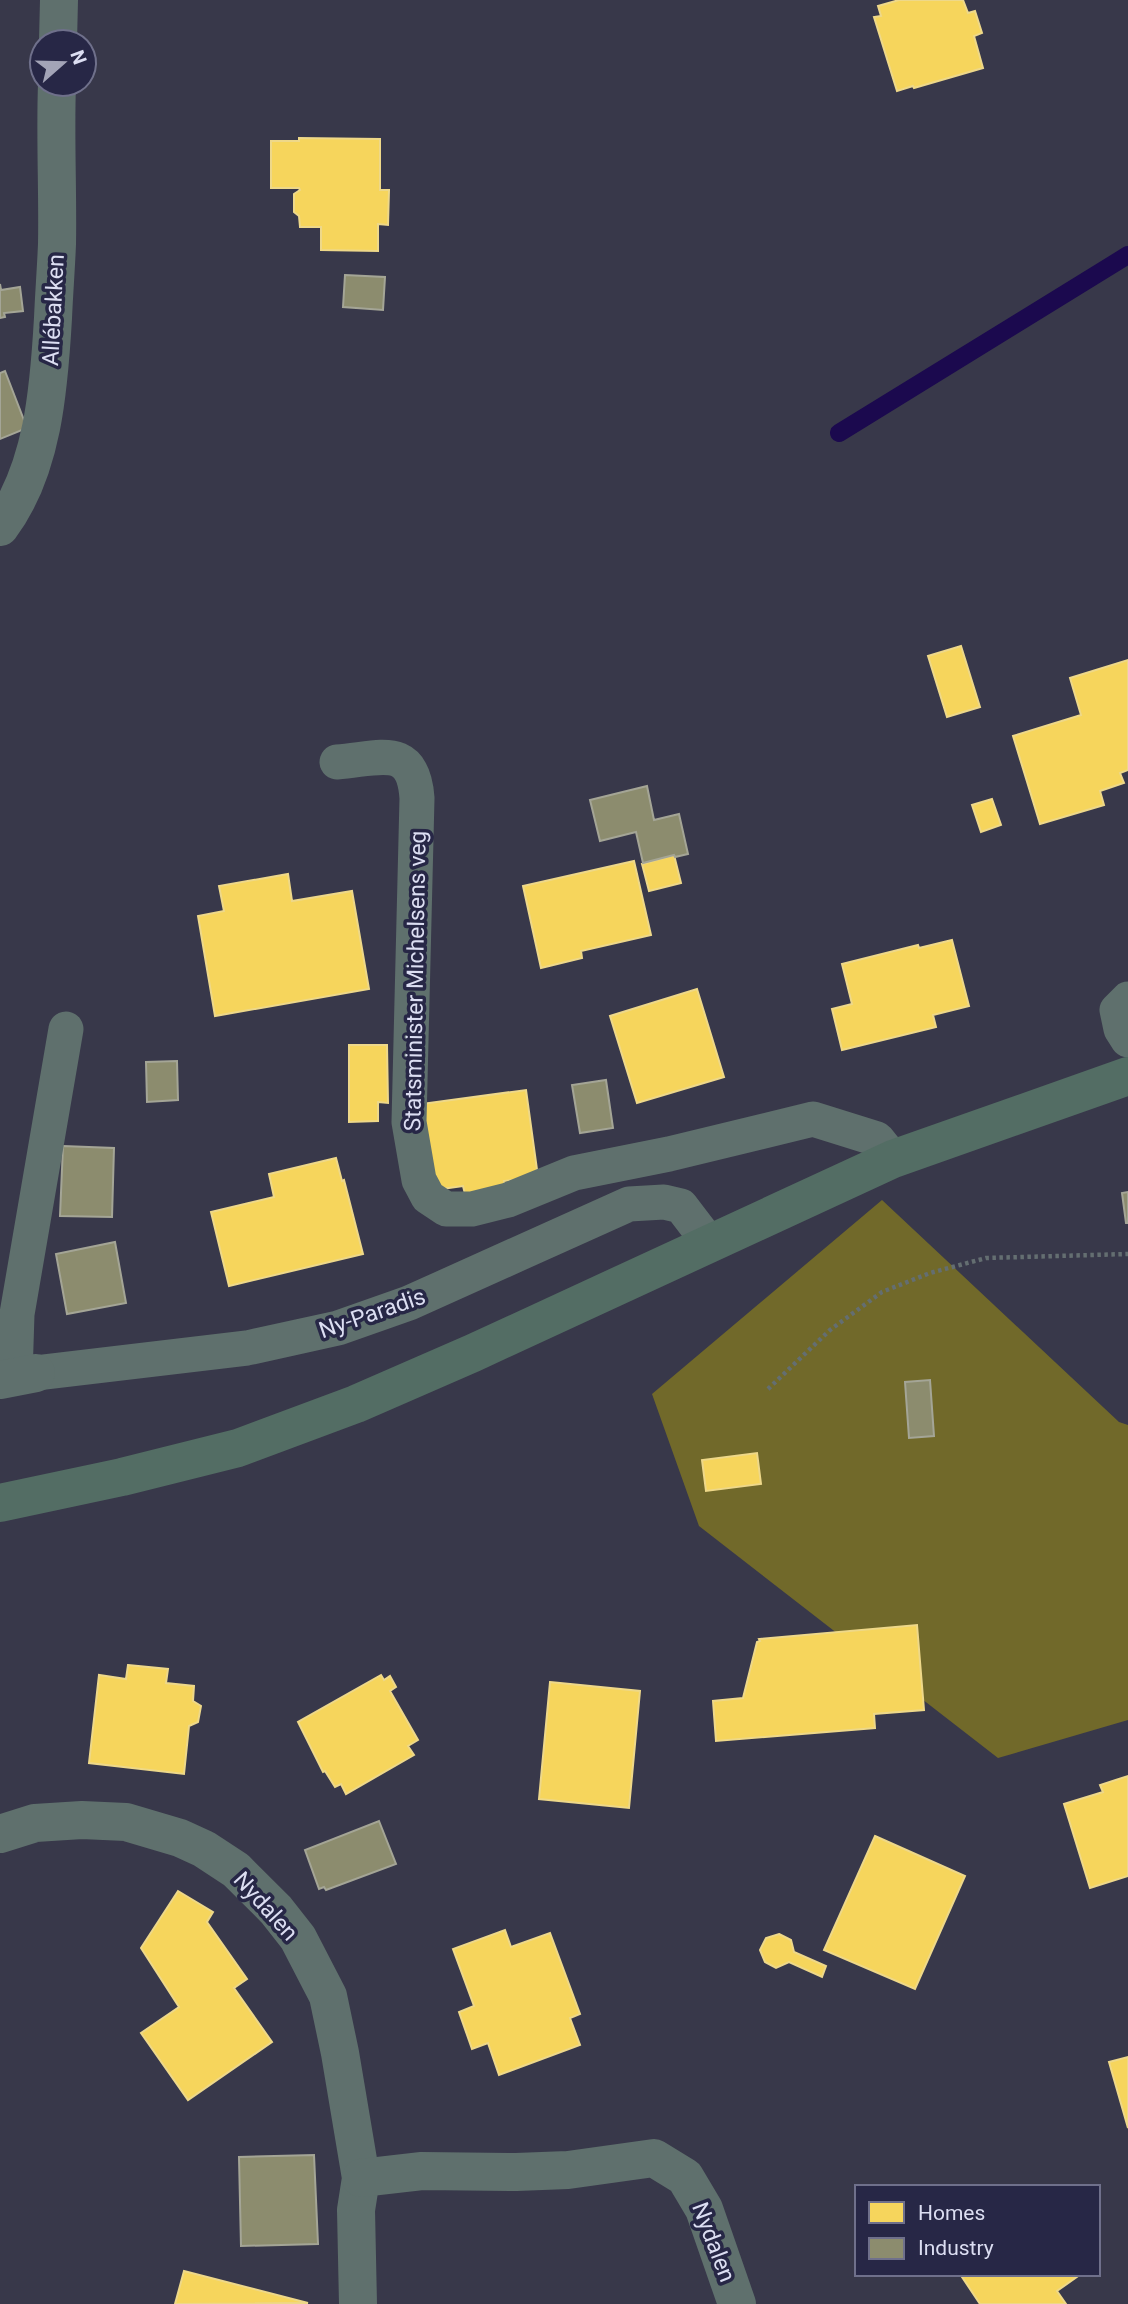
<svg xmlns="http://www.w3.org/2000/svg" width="1128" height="2304" font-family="Roboto,sans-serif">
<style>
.forest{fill:#71692a}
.homes{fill:#f6d55c;stroke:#eed889;stroke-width:2}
.industry{fill:#8c8c6e;stroke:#a4a596;stroke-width:2}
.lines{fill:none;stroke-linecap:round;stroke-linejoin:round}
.stream{stroke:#1b094e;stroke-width:18}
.path{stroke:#646e71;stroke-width:4.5;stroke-dasharray:3.5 3.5;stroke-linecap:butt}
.lane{stroke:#5f706d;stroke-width:35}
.street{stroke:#5f706d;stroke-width:38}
.secondary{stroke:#536d64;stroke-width:38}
.labels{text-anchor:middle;stroke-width:7;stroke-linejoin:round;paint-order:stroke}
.street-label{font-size:23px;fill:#dcdef2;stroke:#272746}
</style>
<rect width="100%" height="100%" fill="#38384a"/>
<path class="forest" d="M882 1200 1119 1422 1128 1425V1720L998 1758 699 1526 652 1394Z"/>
<g class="homes">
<path d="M899 0H963L968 13 975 11 982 33 974 36 983 68 914 88 913 86 897 91 874 17 881 16 878 6Z"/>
<path d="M299 138 380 139V190H389L388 225 378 224V251L321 250V227H300L299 216 294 212V194L300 190 299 188H271V141H299Z"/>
<path d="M961 646 980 707 947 717 928 656Z"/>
<path d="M1128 660V770L1120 773 1124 783 1100 791 1104 805 1040 824 1013 736 1081 715 1070 678Z"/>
<path d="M992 799 1001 825 981 832 972 805Z"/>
<path d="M674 855 681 883 649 891 642 864Z"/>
<path d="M634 861 651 935 581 951 582 958 541 968 523 886Z"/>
<path d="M288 874 292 901 352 891 369 989 215 1016 198 916 224 911 219 886Z"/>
<path d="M952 940 969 1006 933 1015 936 1027 842 1050 832 1009 852 1004 842 964 918 945 919 948Z"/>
<path d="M697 989 724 1077 637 1103 610 1016Z"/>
<path d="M349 1045H387L388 1103 378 1102V1121L349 1122Z"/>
<path d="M526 1090 538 1177 504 1181 506 1192 466 1198 463 1186 434 1190 421 1104Z"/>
<path d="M336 1158 342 1181 344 1180 363 1254 229 1286 211 1212 274 1197 269 1174Z"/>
<path d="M757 1453 761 1484 706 1491 702 1460Z"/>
<path d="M917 1625 924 1710 874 1714 875 1728 716 1741 713 1701 743 1698 757 1642 760 1641 759 1639Z"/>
<path d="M128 1665 168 1669 166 1683 194 1686 193 1701 201 1706 198 1722 189 1726 184 1774 89 1763 99 1675 126 1679Z"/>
<path d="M381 1675 384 1680 390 1676 396 1687 390 1691 418 1740 408 1746 414 1755 346 1794 341 1784 335 1787 325 1771 323 1772 298 1722Z"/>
<path d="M550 1682 640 1691 629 1808 539 1799Z"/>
<path d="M1128 1776V1876L1090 1888 1064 1804 1103 1792 1100 1785Z"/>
<path d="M875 1836 965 1876 915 1989 824 1950Z"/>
<path d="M178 1891 213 1912 207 1922 247 1979 234 1988 272 2042 188 2100 141 2033 179 2007 141 1948Z"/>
<path d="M505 1930 511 1947 550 1933 580 2014 570 2018 580 2045 499 2075 488 2043 472 2049 459 2012 474 2006 453 1949Z"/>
<path d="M779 1934 791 1940 794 1952 826 1966 822 1977 789 1962 776 1968 765 1962 760 1950 766 1938Z"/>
<path d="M1128 2057V2128L1109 2062Z"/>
<path d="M184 2271 308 2303 175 2304Z"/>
<path d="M960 2274H1081L1057 2291 1066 2304H980Z"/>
</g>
<g class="industry">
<path d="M345 275 385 277 383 310 343 307Z"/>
<path d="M0 284 1 290 20 287 23 311 4 313 5 317 0 318Z"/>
<path d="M5 371 27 428 0 439V373Z"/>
<path d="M647 786 654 820 679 814 688 854 675 857 674 855 643 863 636 832 600 841 590 800Z"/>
<path d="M177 1061 178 1100 147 1102 146 1062Z"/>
<path d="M606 1080 613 1128 580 1133 572 1085Z"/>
<path d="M63 1146 114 1148 112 1217 60 1216Z"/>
<path d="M1128 1192V1223H1126L1122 1193Z"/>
<path d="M115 1242 126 1303 67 1314 56 1254Z"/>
<path d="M930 1380 934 1436 909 1438 905 1382Z"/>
<path d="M379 1821 396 1864 326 1890 324 1887 319 1889 305 1850Z"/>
<path d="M314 2155 318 2244 241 2246 239 2157Z"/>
</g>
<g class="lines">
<path class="stream" d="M839 433 1128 255"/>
<path class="path" d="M768 1389 830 1330 882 1292 930 1273 986 1258 1128 1254"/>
<g class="lane">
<path d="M337 762C379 759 413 742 417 798L409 1122 419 1180 428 1197 446 1209H472L508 1200 574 1173 669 1154 813 1119 877 1139 893 1159"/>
<path d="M1128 999 1117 1010 1121 1029 1128 1040"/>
<path d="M36 1373 247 1348 338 1328 409 1303 629 1204 664 1202 681 1206 710 1244"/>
<path d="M15 1376 17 1314 66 1029"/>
</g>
<g class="street">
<path d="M58 42 59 0"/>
<path d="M0 527C43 470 49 388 53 318 54 294 56 269 57 244 58 191 55 137 57 84"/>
<path d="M0 1380 36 1373"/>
<path d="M0 1834 35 1823 82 1820 126 1822 180 1838 204 1849 236 1870 276 1910 298 1938 328 1996 340 2053 361 2178 356 2210 358 2304"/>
<path d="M361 2178 422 2171 516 2172 568 2170 654 2158 685 2177 704 2209 737 2304"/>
</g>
<path class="secondary" d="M0 1503 122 1477 238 1448 356 1404 473 1353 893 1159 1128 1076"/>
</g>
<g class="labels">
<g class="street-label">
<text transform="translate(53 310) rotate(-87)" y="8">Allébakken</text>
<text transform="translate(415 981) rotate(-89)" y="8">Statsminister Michelsens veg</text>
<text transform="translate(372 1313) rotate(-19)" y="8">Ny-Paradis</text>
<text transform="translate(266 1906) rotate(48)" y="8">Nydalen</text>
<text transform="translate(714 2242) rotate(69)" y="8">Nydalen</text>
</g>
</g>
<rect x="855" y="2185" width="245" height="91" fill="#272746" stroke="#6f708b" stroke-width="2"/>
<rect x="869" y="2202" width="35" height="21" fill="#f6d55c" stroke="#6f708b" stroke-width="2"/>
<text x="918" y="2220" font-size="21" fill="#dcdef2">Homes</text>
<rect x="869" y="2238" width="35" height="21" fill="#8c8c6e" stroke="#6f708b" stroke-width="2"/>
<text x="918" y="2255" font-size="21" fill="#dcdef2">Industry</text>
<g transform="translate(63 63) rotate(70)"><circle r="33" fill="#272746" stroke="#6f708b" stroke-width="2"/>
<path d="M0-5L12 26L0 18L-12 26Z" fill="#a3a4b7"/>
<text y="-10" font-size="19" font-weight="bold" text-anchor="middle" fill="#dcdef2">N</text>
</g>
</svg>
